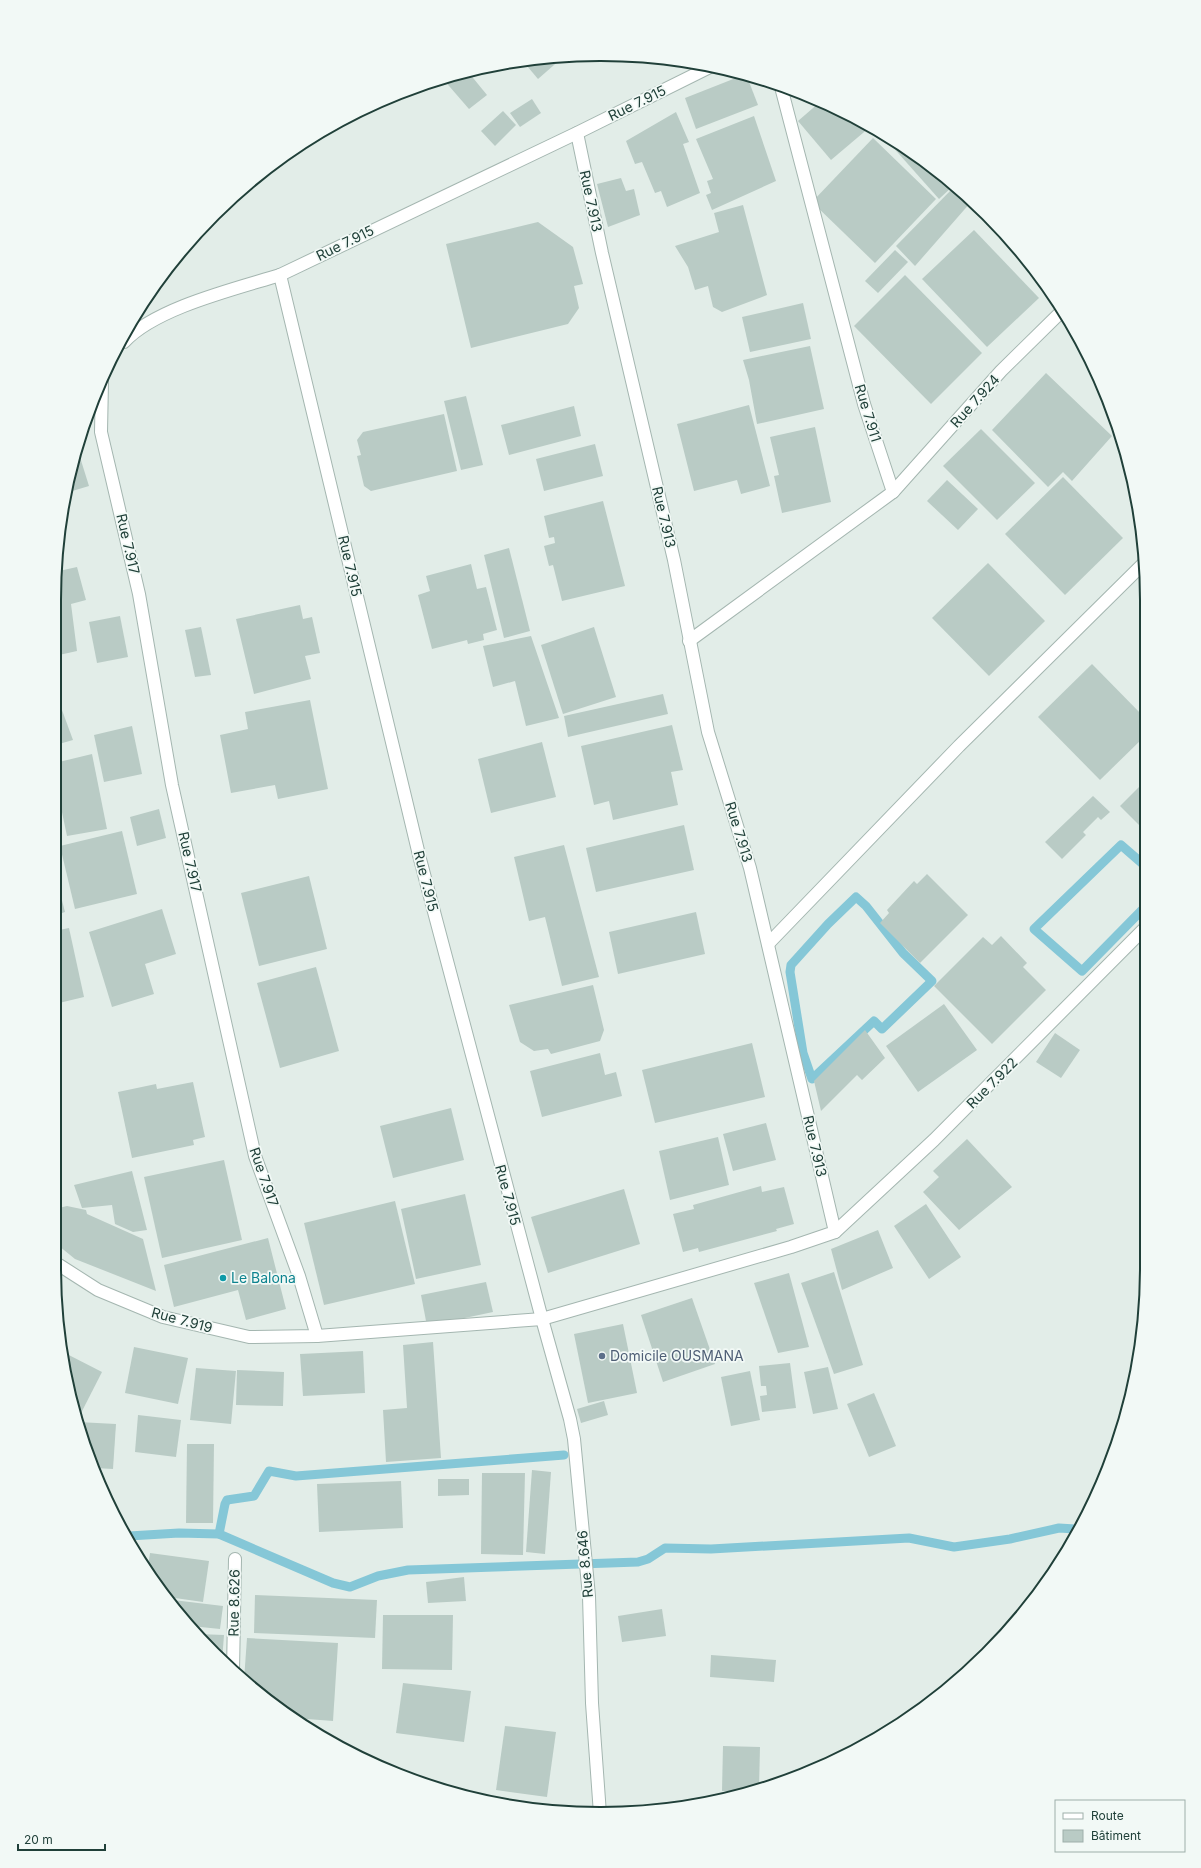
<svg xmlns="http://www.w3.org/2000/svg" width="1201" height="1868" font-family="Inter,sans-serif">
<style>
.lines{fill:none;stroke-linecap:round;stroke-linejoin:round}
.stream{stroke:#85c7d7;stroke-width:9}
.building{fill:#b9cbc5}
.minor-casing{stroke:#a4b6b0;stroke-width:14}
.minor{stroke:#fff;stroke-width:12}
.culture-dot{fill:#0f9aa8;stroke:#f2f9f6;stroke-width:1.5}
.service-dot{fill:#5c6f8a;stroke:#f2f9f6;stroke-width:1.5}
.labels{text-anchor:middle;stroke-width:3.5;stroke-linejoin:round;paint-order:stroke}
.street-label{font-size:14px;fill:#204039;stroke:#f2f9f6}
.culture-label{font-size:14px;fill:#0d838f;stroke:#f2f9f6;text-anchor:start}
.service-label{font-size:14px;fill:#4e5e75;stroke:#f2f9f6;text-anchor:start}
.rim{fill:none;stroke:#204039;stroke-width:2}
</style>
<rect width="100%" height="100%" fill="#e2ede8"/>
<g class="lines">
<g class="stream">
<path d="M856 897 866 906 903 953 932 981 882 1029 874 1021 812 1079 803 1053 790 972 791 965 828 924Z"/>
<path d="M1144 908 1082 971 1034 929 1121 845 1144 865"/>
<path d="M219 1534 225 1504 227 1500 254 1496 269 1471 296 1476 564 1455"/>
<path d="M129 1536 179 1533 219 1534 333 1583 350 1587 378 1576 408 1570 638 1562 648 1559 665 1548 711 1549 909 1538 954 1547 1010 1539 1059 1528 1075 1529"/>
</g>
</g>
<g class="building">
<path d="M606 56H608L596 62 593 57Z"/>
<path d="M562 58 538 79 522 60 529 59Z"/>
<path d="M469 73 487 95 469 109 443 79Z"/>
<path d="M746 74 758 105 696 129 685 98Z"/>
<path d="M532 99 541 113 520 127 510 113Z"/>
<path d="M820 102 842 110 870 127 831 160 798 121Z"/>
<path d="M503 111 516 125 495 146 481 131Z"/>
<path d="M676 112 689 142 683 144 700 193 667 207 661 191 655 193 642 162 635 164 626 141Z"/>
<path d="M754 116 776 181 712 210 706 195 711 193 707 181 713 179 696 139Z"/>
<path d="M883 136 933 167 953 186 939 199Z"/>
<path d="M873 138 936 199 875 263 812 202Z"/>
<path d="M621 178 626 191 634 189 640 215 608 227 597 184Z"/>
<path d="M954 187 971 202 915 266 896 246Z"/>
<path d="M743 205 767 295 722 312 713 307 708 286 695 290 688 267 675 246 719 232 714 213Z"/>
<path d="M538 222 573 247 583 284 574 286 579 308 568 324 471 348 446 244Z"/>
<path d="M974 230 1039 298 987 347 922 279Z"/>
<path d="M895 250 908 262 878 293 865 281Z"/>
<path d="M905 275 982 353 931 404 854 326Z"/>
<path d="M803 303 811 339 750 352 742 317Z"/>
<path d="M810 346 824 409 757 424 749 380 743 360Z"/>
<path d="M1046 373 1112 436 1072 481 1063 472 1048 487 992 430Z"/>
<path d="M466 396 483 465 461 470 444 401Z"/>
<path d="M749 405 770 486 741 494 737 480 694 491 677 424Z"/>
<path d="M574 406 581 436 509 455 501 425Z"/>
<path d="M444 414 457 471 371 491 364 486 357 456 361 455 357 440 363 432Z"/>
<path d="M815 427 831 502 782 513 774 476 779 475 770 437Z"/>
<path d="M981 429 1035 483 997 520 943 466Z"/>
<path d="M595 444 603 476 544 491 536 459Z"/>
<path d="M79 454 89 486 69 492Z"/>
<path d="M1063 477 1123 538 1065 595 1005 534Z"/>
<path d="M947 480 978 509 958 530 927 501Z"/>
<path d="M603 501 625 586 562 601 553 565 549 566 544 546 555 543 554 537 549 538 544 516Z"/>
<path d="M509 548 530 631 504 638 484 555Z"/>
<path d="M988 563 1045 621 989 676 932 618Z"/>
<path d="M471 564 477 589 486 587 497 630 483 634 484 640 468 644 467 640 432 649 418 595 430 591 426 576Z"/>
<path d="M77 567 86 600 71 604 77 651 59 655V571Z"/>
<path d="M300 605 303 619 312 617 320 653 305 656 311 679 254 694 236 619Z"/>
<path d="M120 616 128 657 97 663 89 622Z"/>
<path d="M201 627 211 675 195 677 185 630Z"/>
<path d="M594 627 616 697 563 714 541 645Z"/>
<path d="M531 636 559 718 526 726 515 681 493 687 483 646Z"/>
<path d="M1092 664 1145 718V736L1100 780 1038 717Z"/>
<path d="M663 694 668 714 568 737 564 716Z"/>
<path d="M310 700 328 789 278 799 275 785 231 793 220 735 248 729 245 712Z"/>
<path d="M59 702 73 740 59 744Z"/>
<path d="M672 725 683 770 671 772 678 805 613 820 609 801 594 805 581 746Z"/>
<path d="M132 726 142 774 104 782 94 735Z"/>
<path d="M542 742 556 797 491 813 478 759Z"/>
<path d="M92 754 107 829 67 836 59 798V762Z"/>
<path d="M1145 781V831L1120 806Z"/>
<path d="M1093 796 1110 812 1101 820 1098 817 1083 832 1086 835 1062 859 1045 842Z"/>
<path d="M159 809 166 838 137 846 130 817Z"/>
<path d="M684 825 694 870 596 892 586 848Z"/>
<path d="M122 831 137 894 75 909 60 846Z"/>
<path d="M564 845 599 977 562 986 545 917 529 921 514 857Z"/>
<path d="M927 874 968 915 920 963 880 923 889 913 887 910 914 881 917 884Z"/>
<path d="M309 876 327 949 259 966 241 893Z"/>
<path d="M59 889 65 912 59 914Z"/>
<path d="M162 909 176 954 145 964 154 994 112 1007 89 932Z"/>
<path d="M696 912 705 954 618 974 609 932Z"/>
<path d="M69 928 84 997 59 1003V930Z"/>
<path d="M1001 936 1027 963 1023 967 1046 990 992 1044 934 986 983 937 992 945Z"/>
<path d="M316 967 339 1051 280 1068 257 983Z"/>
<path d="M593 985 604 1030 600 1041 551 1054 548 1049 534 1051 520 1042 509 1005Z"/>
<path d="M944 1004 977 1050 918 1092 886 1046Z"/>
<path d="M865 1030 885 1058 862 1080 857 1075 821 1111 814 1081Z"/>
<path d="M1055 1033 1080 1050 1061 1078 1036 1062Z"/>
<path d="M752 1043 765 1097 655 1123 642 1070Z"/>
<path d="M600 1053 605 1075 616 1072 622 1096 542 1117 530 1071Z"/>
<path d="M193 1082 205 1137 193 1140 194 1145 132 1158 118 1092 156 1084 157 1089Z"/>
<path d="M451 1108 464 1160 393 1178 380 1126Z"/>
<path d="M766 1123 776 1160 733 1171 723 1134Z"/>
<path d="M718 1137 729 1185 670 1200 659 1151Z"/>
<path d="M967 1139 1012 1187 959 1230 923 1192 939 1177 933 1171Z"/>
<path d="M224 1160 242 1240 162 1258 144 1177Z"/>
<path d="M132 1171 147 1230 133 1232 115 1224 112 1205 82 1208 74 1185Z"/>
<path d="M761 1186 762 1192 784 1187 794 1224 776 1229 777 1231 699 1252 698 1248 683 1252 673 1214 694 1209 693 1205Z"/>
<path d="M624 1189 640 1244 548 1273 531 1217Z"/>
<path d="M465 1194 481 1265 416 1279 401 1209Z"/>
<path d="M395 1201 415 1284 324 1305 304 1223Z"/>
<path d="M926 1204 961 1257 929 1279 894 1226Z"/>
<path d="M67 1206 86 1210 87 1214 143 1239 156 1291 75 1259 59 1246V1208Z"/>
<path d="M878 1230 893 1268 842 1290 831 1249Z"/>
<path d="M268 1238 286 1309 246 1320 238 1290 174 1307 164 1265Z"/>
<path d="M834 1272 863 1365 834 1374 801 1283Z"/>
<path d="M789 1273 809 1347 778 1353 754 1283Z"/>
<path d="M486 1282 493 1312 427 1326 421 1295Z"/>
<path d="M692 1298 715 1364 663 1382 641 1315Z"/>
<path d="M623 1324 637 1393 588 1403 574 1334Z"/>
<path d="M433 1342 441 1458 386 1462 383 1410 407 1408 403 1345Z"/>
<path d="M134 1347 188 1358 178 1404 125 1393Z"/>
<path d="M61 1351 102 1372 79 1417 77 1416Z"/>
<path d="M363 1351 365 1393 303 1396 300 1354Z"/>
<path d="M790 1363 796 1408 762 1412 760 1396 767 1395 766 1386H761L759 1366Z"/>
<path d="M828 1367 838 1409 813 1414 804 1372Z"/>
<path d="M196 1368 236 1371 231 1424 190 1420Z"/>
<path d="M237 1370 284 1372 283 1406 236 1405Z"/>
<path d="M750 1371 760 1420 731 1426 721 1377Z"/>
<path d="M874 1393 896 1446 869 1457 847 1404Z"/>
<path d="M604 1401 608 1415 581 1423 577 1409Z"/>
<path d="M138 1415 181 1420 176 1457 135 1452Z"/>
<path d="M78 1422 116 1424 113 1469 95 1468 83 1443Z"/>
<path d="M187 1444H214L213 1523H186Z"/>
<path d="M532 1470 551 1472 545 1554 526 1552Z"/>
<path d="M482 1473H525L523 1555 481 1554Z"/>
<path d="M438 1479H469V1495L438 1496Z"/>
<path d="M401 1481 403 1528 319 1532 317 1484Z"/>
<path d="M150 1553 209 1561 203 1602 168 1597 147 1573Z"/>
<path d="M464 1577 466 1601 428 1603 426 1582Z"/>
<path d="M255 1595 377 1600 375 1638 254 1633Z"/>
<path d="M173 1600 223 1606 220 1629 191 1626 172 1603Z"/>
<path d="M662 1609 666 1636 622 1642 618 1616Z"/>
<path d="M383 1615H453L452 1670 382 1669Z"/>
<path d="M198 1634 224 1635 222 1661 214 1654Z"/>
<path d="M247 1638 338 1643 333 1721 294 1718 268 1701 244 1680Z"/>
<path d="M711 1655 776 1660 774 1682 710 1677Z"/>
<path d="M403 1683 471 1691 464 1742 396 1733Z"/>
<path d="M505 1726 556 1732 547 1797 496 1790Z"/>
<path d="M723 1746 760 1747 759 1789 753 1791H722Z"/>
</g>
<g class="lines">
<g class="minor-casing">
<g id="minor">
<path d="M124 342C155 308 235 289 280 275"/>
<path d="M102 381 101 432 139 594 172 785 255 1156 299 1276 317 1336"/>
<path d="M893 492 1001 371 1060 313"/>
<path d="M689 641 893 492 864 404 781 87"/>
<path d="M768 944 959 746 1145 562"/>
<path d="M835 1232 934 1140 1144 929"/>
<path d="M59 1265 98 1290 163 1317 249 1337 317 1336 542 1319 791 1247 835 1232 750 868 708 732 674 560 602 253 577 133"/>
<path d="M233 1671 235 1559"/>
<path d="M600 1814 592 1703 589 1596 574 1439 570 1419 542 1319 420 859 280 275 577 133 710 67"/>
</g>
</g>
<use href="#minor" class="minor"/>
</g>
<circle class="culture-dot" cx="223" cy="1278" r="4"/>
<circle class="service-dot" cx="602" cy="1356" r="4"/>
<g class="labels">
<g class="street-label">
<text transform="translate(637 103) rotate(-26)" y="5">Rue 7.915</text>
<text transform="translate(591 201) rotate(78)" y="5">Rue 7.913</text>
<text transform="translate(345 243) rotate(-26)" y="5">Rue 7.915</text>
<text transform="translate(975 401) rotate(-48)" y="5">Rue 7.924</text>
<text transform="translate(868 413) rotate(73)" y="5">Rue 7.911</text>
<text transform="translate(664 517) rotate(77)" y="5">Rue 7.913</text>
<text transform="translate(128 544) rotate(77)" y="5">Rue 7.917</text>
<text transform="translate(350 566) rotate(77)" y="5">Rue 7.915</text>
<text transform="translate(739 832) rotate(73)" y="5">Rue 7.913</text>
<text transform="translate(190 862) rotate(77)" y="5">Rue 7.917</text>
<text transform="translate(426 881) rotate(76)" y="5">Rue 7.915</text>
<text transform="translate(992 1083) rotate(-45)" y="5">Rue 7.922</text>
<text transform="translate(815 1146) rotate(77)" y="5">Rue 7.913</text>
<text transform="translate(264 1177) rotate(71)" y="5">Rue 7.917</text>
<text transform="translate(508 1195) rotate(75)" y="5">Rue 7.915</text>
<text transform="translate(182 1320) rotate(15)" y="5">Rue 7.919</text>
<text transform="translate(585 1564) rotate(-95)" y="5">Rue 8.646</text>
<text transform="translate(234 1603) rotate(-89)" y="5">Rue 8.626</text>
</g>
<g class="culture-label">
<text x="231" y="1283">Le Balona</text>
</g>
<g class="service-label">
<text x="610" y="1361">Domicile OUSMANA</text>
</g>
</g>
<path d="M0 0H1201V1868H0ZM600 61H601A539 539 0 0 1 1140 600V1268A539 539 0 0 1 601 1807H600A539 539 0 0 1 61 1268V600A539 539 0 0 1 600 61Z" fill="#f2f9f6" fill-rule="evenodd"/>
<path class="rim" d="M600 61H601A539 539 0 0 1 1140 600V1268A539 539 0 0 1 601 1807H600A539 539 0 0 1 61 1268V600A539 539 0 0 1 600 61Z"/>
<rect x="1055" y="1800" width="130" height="52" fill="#f2f9f6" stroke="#9eafaa"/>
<rect x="1063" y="1813" width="20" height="6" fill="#ffffff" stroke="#9eafaa"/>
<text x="1091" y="1820" font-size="12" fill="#204039">Route</text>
<rect x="1063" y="1830" width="20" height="12" fill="#b9cbc5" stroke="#9eafaa"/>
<text x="1091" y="1840" font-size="12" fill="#204039">Bâtiment</text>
<path d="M18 1844v6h87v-6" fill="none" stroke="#204039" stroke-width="2"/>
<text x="24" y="1844" font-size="12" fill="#204039" stroke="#f2f9f6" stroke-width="3" paint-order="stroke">20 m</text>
</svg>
